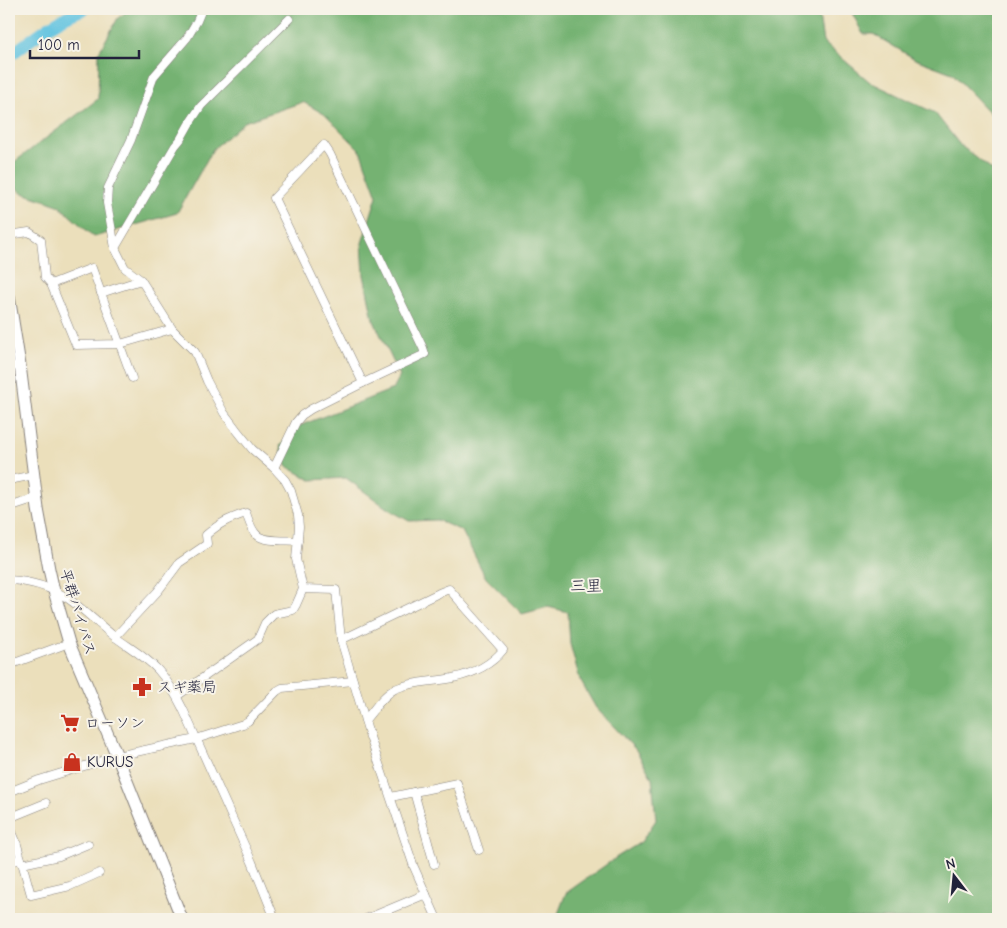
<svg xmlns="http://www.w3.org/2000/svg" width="1007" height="928" font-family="'Comic Neue','Klee One',sans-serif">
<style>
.forest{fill:#74b272;stroke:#4b6a56}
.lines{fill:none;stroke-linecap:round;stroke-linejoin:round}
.river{stroke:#61c3e0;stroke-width:12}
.minor-casing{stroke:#86807b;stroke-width:9}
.highway-casing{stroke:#86807b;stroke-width:13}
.minor{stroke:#fff;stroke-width:8}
.highway{stroke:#fff;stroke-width:11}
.labels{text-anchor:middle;stroke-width:4;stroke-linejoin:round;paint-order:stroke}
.street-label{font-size:15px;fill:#22223b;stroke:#f7f3e8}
.poi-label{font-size:15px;fill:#22223b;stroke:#f7f3e8;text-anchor:start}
.neighbourhood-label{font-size:16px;fill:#22223b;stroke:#f7f3e8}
</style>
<rect width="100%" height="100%" fill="#f7f3e8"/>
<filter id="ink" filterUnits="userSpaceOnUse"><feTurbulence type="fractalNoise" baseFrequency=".02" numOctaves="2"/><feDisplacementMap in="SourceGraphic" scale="10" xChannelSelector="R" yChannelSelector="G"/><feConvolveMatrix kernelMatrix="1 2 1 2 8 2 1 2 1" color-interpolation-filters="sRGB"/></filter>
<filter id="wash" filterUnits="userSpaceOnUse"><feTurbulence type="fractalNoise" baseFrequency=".0096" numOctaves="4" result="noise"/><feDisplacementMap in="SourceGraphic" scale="20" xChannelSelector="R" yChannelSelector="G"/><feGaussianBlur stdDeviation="1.12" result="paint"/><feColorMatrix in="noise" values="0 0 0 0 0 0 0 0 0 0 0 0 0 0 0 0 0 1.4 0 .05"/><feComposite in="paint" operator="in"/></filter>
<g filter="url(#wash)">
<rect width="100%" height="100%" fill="#ebdfbb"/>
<g class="forest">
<path d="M130 9H818L823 42 870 82 935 113 960 145 998 175V919H556L566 893 617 857 641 842 656 820 652 778 636 750 596 708 580 680 570 644 568 612 548 607 522 614 486 578 462 531 437 520 409 521 388 509 346 478 311 480 286 466 280 446 299 426 393 389 400 376 373 319 364 275 362 243 377 196 360 150 324 114 303 102 244 122 213 149 177 213 94 237 58 205 20 192 9 178V166L98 99 99 52 118 18Z"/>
<path d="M850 9H998V121L952 73 915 59 873 34H863Z"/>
</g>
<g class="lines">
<path class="river" d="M9 56C34 38 55 19 85 9"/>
</g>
</g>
<g filter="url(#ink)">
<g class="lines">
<g class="minor-casing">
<g id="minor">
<path d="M202 9 197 21 187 38 154 76 131 140 108 188 107 203 115 248 125 268 141 280 172 329 195 352 207 381 224 413 236 429 252 449 274 468 285 480 291 491 298 515 299 527 296 559 303 589 336 590 341 640 370 737 414 867 437 919"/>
<path d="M324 145 330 154 423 348 425 354 363 383 274 198Z"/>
<path d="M9 235 29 232 41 240 45 277 51 284 76 345 120 344 172 329"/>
<path d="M115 248 175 146 180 140 189 124 201 106 289 19"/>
<path d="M51 284 92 268 132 378"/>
<path d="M101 293 141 280"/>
<path d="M9 367 20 365"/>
<path d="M274 468 296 422 302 415 311 409 363 383"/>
<path d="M9 480 34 475"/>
<path d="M9 507 36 498"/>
<path d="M9 580C29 581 50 587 67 598 84 609 99 625 115 637 130 648 146 657 158 670 169 682 176 695 183 709L252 862 275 919"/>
<path d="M115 637 158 591 179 563 207 544 206 535C220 523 228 519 246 513 249 521 251 530 257 535 264 542 288 540 298 541"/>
<path d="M341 640 439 593 449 589 503 650C491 665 471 674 453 678 434 682 413 681 395 689 383 695 374 710 365 720"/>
<path d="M9 665 69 643"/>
<path d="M177 696 258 639 265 623 274 614 293 610 296 605 303 589"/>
<path d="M9 792 39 780 117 756 196 739 243 724 248 721 277 691 282 688 353 681"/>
<path d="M414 792 457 783 479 850"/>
<path d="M391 797 414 792 434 864"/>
<path d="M9 818 46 803"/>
<path d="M9 825 16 841 31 895 70 886 99 873"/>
<path d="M9 862 21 859"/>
<path d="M22 864 59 856 88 844"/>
<path d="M366 919 426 894"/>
</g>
</g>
<g class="highway-casing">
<path id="highway" d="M9 296 20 365 38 509 49 569 54 591 69 643 117 756 182 919"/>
</g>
<use href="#minor" class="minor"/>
<use href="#highway" class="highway"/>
</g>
</g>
<defs>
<g id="pharmacy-bare" transform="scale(1.5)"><path d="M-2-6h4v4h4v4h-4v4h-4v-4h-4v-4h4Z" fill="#c8321e" stroke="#f7f3e8" stroke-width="2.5" paint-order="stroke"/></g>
<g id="supermarket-bare" transform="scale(1.5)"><path d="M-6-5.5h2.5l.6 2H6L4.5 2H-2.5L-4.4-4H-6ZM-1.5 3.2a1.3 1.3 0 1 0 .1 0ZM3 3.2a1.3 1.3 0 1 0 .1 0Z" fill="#c8321e" stroke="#f7f3e8" stroke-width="2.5" paint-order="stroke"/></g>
<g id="shop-bare" transform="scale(1.5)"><path d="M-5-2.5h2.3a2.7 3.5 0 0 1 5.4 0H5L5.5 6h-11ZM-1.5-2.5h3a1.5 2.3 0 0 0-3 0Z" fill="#c8321e" stroke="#f7f3e8" stroke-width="2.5" paint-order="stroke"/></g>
</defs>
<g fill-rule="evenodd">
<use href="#pharmacy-bare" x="142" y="687"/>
<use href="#supermarket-bare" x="70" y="723"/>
<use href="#shop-bare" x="72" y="762"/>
</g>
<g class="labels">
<g class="street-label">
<text transform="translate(78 612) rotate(73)" y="5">平群バイパス</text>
</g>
<g class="poi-label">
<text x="157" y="692">スギ薬局</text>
<text x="85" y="728">ローソン</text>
<text x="87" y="767">KURUS</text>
</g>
<g class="neighbourhood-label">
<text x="586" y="591">三里</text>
</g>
</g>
<rect width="1007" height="928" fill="none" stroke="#f7f3e8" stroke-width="30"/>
<g transform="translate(954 876) rotate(344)" stroke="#f7f3e8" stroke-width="4" paint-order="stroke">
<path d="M0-4L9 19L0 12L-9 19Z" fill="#22223b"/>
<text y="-8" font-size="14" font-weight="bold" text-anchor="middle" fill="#22223b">N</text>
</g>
<path d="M30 50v8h109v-8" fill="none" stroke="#22223b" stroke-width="2.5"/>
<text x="38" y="50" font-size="15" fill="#22223b" stroke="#f7f3e8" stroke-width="4" paint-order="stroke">100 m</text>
</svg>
